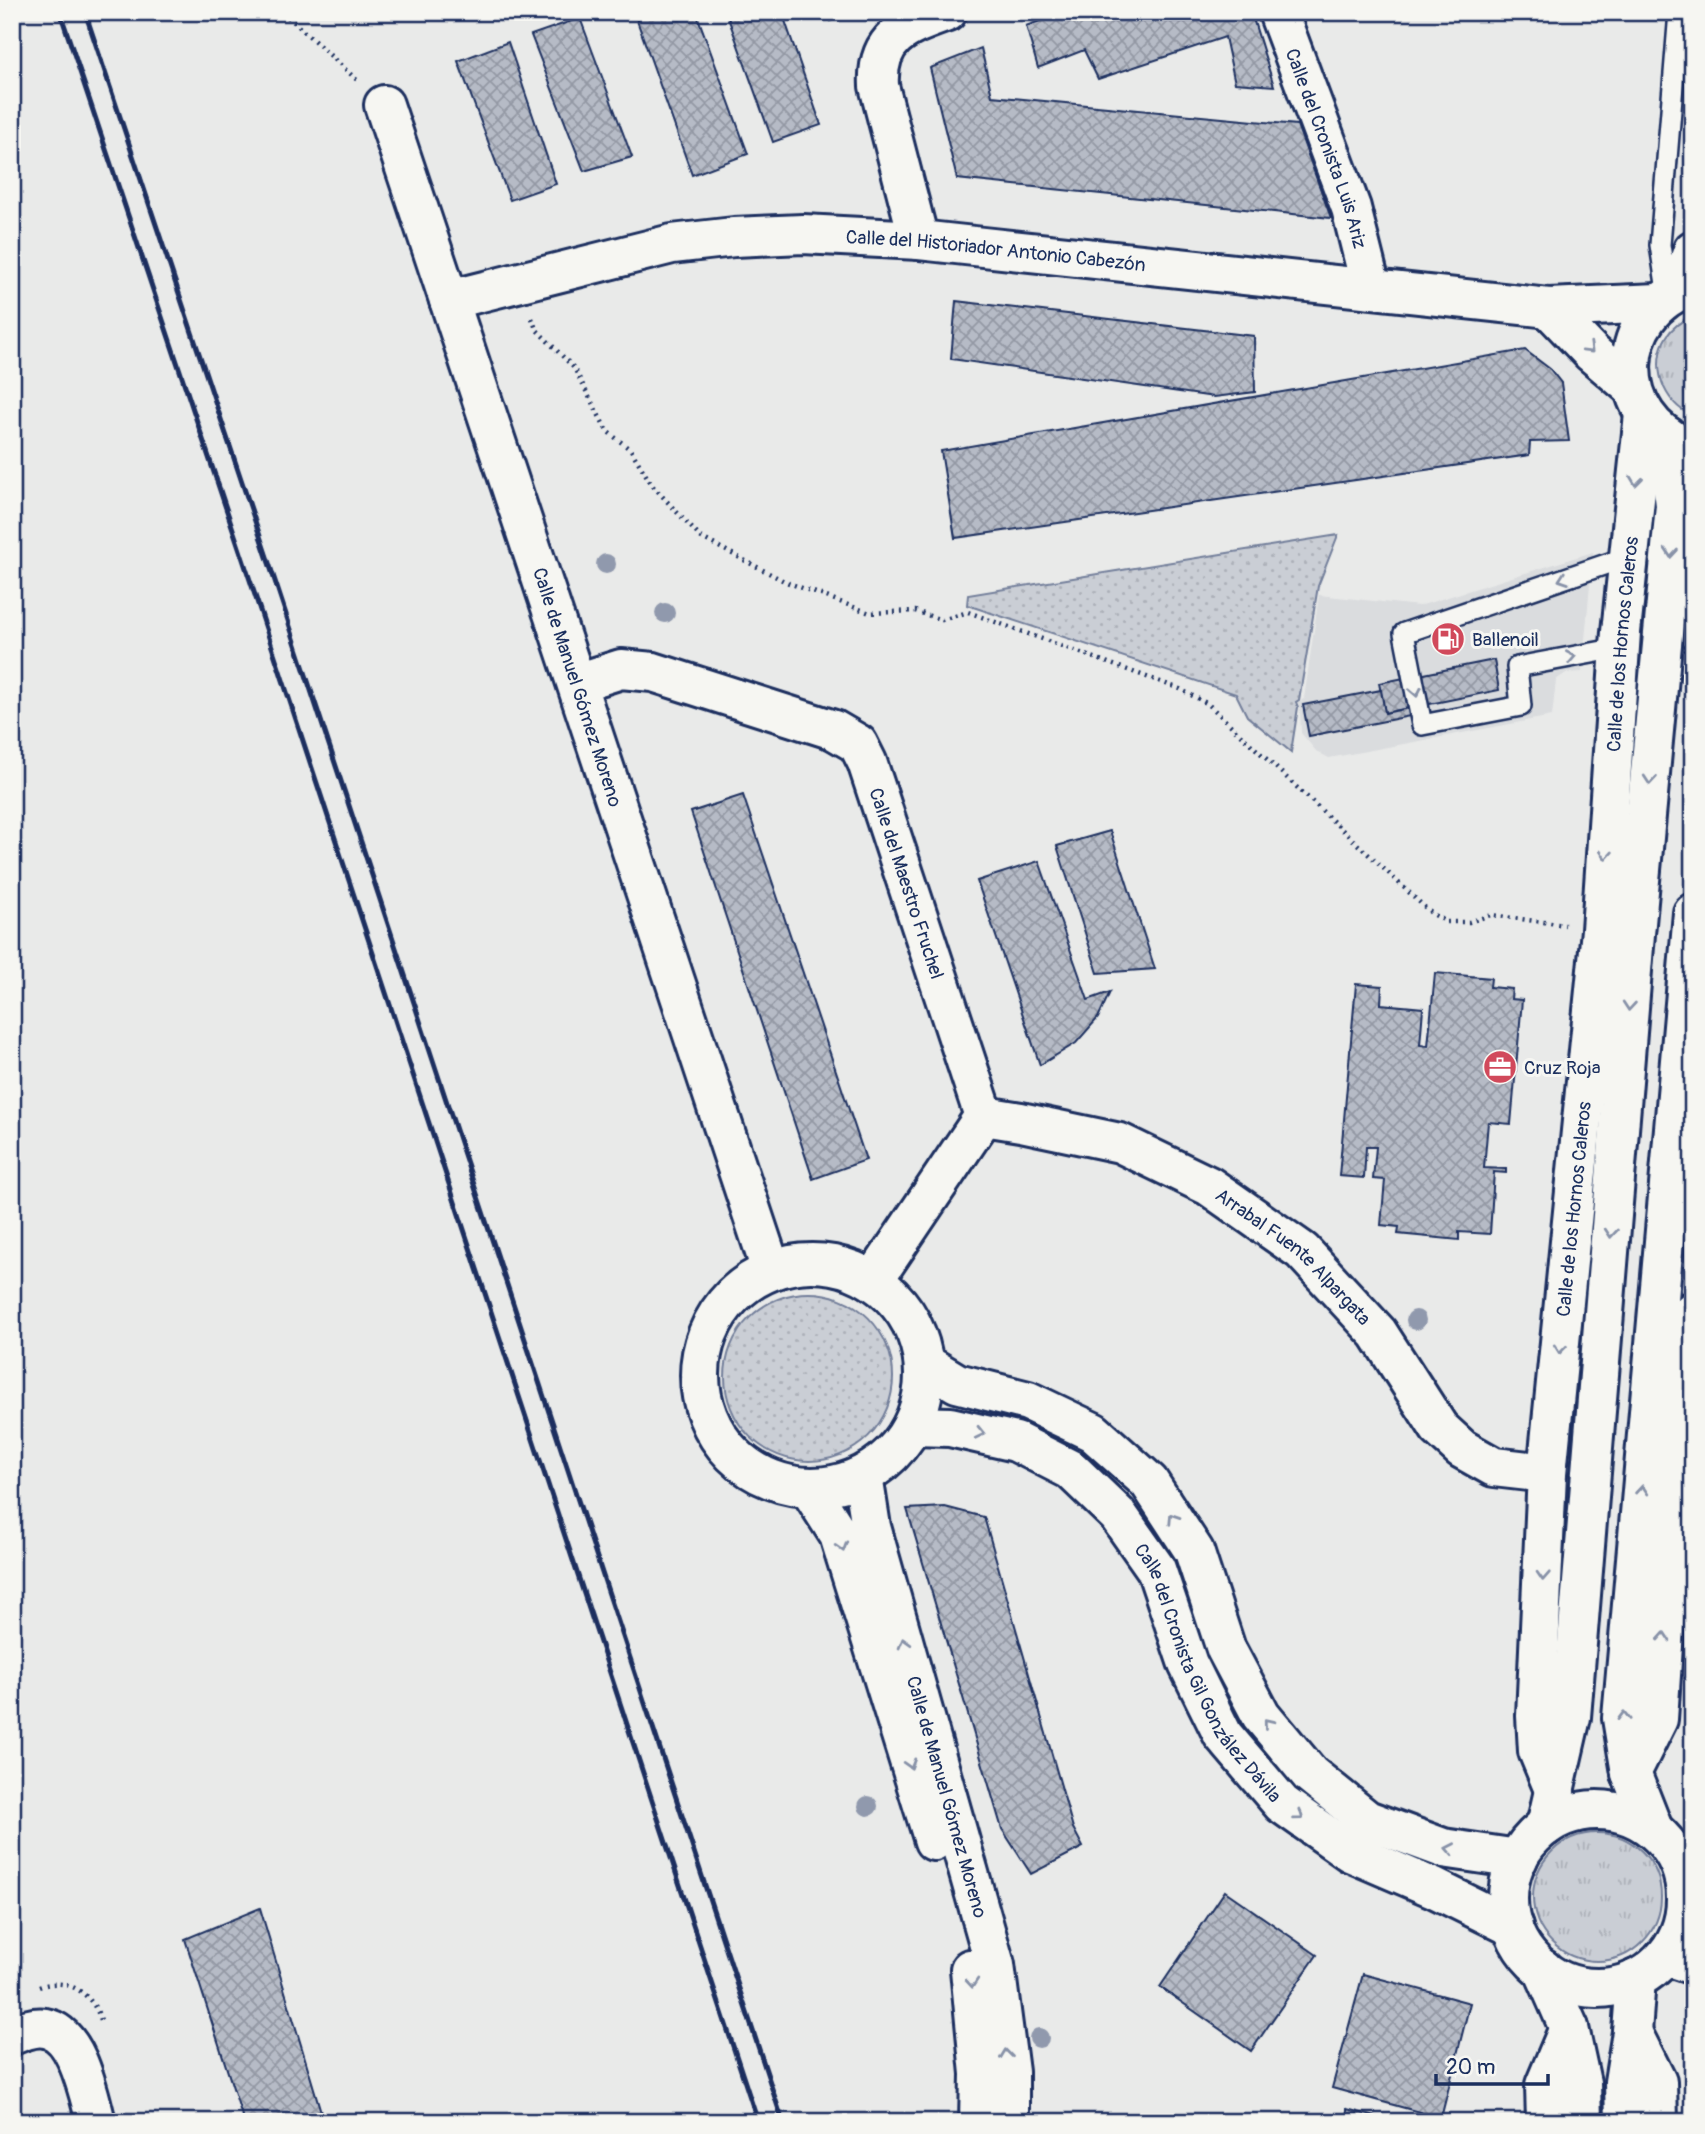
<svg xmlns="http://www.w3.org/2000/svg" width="1705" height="2134" font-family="Pangolin,sans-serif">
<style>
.built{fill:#dadcde}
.grass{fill:url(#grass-tufts);stroke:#727e9a;stroke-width:2}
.garden{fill:url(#garden-dots);stroke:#727e9a;stroke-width:2}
.building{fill:url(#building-cross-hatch);stroke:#1b2f5e;stroke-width:2}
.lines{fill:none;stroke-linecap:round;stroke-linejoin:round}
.service-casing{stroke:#1b2f5e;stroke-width:24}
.minor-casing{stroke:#1b2f5e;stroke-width:44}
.tertiary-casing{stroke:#1b2f5e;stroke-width:44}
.secondary-casing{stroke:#1b2f5e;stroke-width:44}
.primary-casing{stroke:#1b2f5e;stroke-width:44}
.path{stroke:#1b2f5e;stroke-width:4.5;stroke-dasharray:2 5;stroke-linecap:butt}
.service{stroke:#f6f6f2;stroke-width:19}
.minor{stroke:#f6f6f2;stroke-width:38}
.tertiary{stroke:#f6f6f2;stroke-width:38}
.secondary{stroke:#f6f6f2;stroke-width:38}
.primary{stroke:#f6f6f2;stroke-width:38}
.rail{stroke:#1b2f5e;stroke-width:5}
.tree{fill:#9099ad}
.oneway{stroke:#8892a8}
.labels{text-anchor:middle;stroke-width:6;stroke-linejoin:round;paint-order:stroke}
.street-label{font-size:19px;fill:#1b2f5e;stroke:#f6f6f2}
.poi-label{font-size:19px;fill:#1b2f5e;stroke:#f6f6f2;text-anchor:start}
</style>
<defs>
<pattern id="grass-tufts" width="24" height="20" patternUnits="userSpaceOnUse" patternTransform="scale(1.75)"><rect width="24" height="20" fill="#caced5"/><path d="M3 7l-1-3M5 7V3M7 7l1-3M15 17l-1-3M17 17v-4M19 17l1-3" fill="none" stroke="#adb1b9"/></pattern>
<pattern id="garden-dots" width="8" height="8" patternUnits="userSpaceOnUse" patternTransform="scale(1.75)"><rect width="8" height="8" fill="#caced5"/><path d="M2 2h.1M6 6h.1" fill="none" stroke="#adb1b9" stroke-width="1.8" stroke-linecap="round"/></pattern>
<pattern id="building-cross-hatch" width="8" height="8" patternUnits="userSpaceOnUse" patternTransform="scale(1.75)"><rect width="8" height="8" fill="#b6bbc6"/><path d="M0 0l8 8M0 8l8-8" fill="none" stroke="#9398a4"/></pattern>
</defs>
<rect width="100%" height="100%" fill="#e9eae9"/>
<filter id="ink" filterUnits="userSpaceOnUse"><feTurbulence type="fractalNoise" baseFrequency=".0143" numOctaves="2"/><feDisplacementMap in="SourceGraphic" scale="14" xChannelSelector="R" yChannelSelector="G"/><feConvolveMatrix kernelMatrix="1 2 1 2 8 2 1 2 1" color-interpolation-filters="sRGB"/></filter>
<g filter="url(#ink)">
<path class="built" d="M1593 552 1582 672 1566 673 1556 680 1552 716 1329 758 1316 751 1301 733 1300 709 1298 702 1304 699 1319 595 1419 606Z"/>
<g class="grass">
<path d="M1693 315V416C1663 404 1649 364 1667 336 1673 326 1683 320 1693 315Z"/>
<circle cx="1597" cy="1897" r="64"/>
</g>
<g class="garden">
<path d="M1338 535 1318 586 1299 700 1296 702 1298 707 1291 752 1247 716 1236 694 967 605 968 595Z"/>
<circle cx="809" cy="1377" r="84"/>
</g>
<g class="building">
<path d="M634 12H696L748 154 692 175Z"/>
<path d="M726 12H782L821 125 773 142Z"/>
<path d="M827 12H855L830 21Z"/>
<path d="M1065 12H1251L1274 86 1235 83 1225 37 1098 79 1084 50 1038 68 1026 26Z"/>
<path d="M580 18 632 157 584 171 531 35Z"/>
<path d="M508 42 556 184 510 200 458 61Z"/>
<path d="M981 48 992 96 1297 125 1331 218 957 179 930 68Z"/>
<path d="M956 301 1254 336 1255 392 1214 397 951 359Z"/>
<path d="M1525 350 1550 369 1561 383 1569 441 1530 442 1529 455 955 538 941 451Z"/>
<path d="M1494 660 1499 690 1385 713 1379 683Z"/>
<path d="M1381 690 1385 713 1413 707 1415 715 1309 736 1303 705Z"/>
<path d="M743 795 866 1160 813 1179 691 812Z"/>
<path d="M1110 831 1155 969 1098 973 1057 846Z"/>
<path d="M1039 861 1088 1000 1110 992 1098 1018 1076 1043 1040 1065 977 881Z"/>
<path d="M1435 973 1491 978 1490 987 1512 989 1511 999 1522 1000 1511 1124 1488 1122 1484 1168 1506 1169V1173L1494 1172 1490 1234 1459 1232V1240L1398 1234 1399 1227 1381 1225 1385 1180 1373 1179 1376 1147H1366L1364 1178 1339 1176 1356 984 1382 986 1381 1004 1423 1008 1420 1045 1428 1046Z"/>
<path d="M945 1507 984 1517 1073 1828 1083 1847 1031 1874 1002 1829 907 1509Z"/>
<path d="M1225 1891 1317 1955 1251 2051 1160 1987Z"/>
<path d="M260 1908 324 2122H244L185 1939Z"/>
<path d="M1363 1974 1470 2003 1441 2118 1332 2088Z"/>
<path d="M1347 2109 1394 2122H1347Z"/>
</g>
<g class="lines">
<g class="service-casing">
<g id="service">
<path d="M1668 297 1660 245 1679 12"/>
<path d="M1619 648 1517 667 1521 706 1422 725 1404 633 1627 557"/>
</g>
</g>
<g class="minor-casing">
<g id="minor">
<path id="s1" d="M1278 12 1351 208 1371 288"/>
<path d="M384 105 449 300"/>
<path d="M919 240 879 86C876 36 906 27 947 12"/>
<path id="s2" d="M577 683 621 669 653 672 834 730 858 744 867 762 984 1116 873 1281"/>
<path id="s3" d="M984 1116 1021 1122 1120 1143 1209 1186 1302 1251 1378 1333 1439 1428 1462 1449 1494 1467 1547 1473"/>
<path d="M1631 1773 1658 1719 1682 1370 1691 1314 1693 1311"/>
<path id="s4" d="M1555 1792 1538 1751 1536 1716 1547 1473 1601 930 1621 632 1644 414"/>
<path d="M1632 2032 1657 2082 1658 2122"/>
<path d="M12 2035C22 2031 35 2026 45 2028 78 2033 89 2096 96 2122"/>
<path d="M1546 2122 1545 2085 1569 2028"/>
</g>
</g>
<g class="tertiary-casing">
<g id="tertiary">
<path d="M1549 308 1592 353 1633 388"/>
<path id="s5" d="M771 1270 449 300 672 244 734 237 803 234 919 240 1549 308 1658 303"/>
</g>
</g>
<g class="secondary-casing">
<g id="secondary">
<circle cx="812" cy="1375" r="112"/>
<path d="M924 1363 957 1383 1028 1401 1093 1432 1149 1482 1194 1551 1226 1649 1261 1715 1310 1774 1367 1820 1443 1848 1518 1859"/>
<path id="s6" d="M912 1426 950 1427 1016 1442 1071 1470 1118 1515 1156 1569 1188 1664 1223 1735 1282 1804 1350 1852 1434 1888 1513 1927"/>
<path id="s7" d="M863 1476 871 1527 995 1965 1009 2072V2122"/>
<path d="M809 1488 839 1535 934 1841"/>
<path d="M1686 1906 1693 1909"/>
<path d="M1666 1956 1693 1965"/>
<path d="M970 1969 980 2074 979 2122"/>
</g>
</g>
<g class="primary-casing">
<g id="primary">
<path d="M1679 290 1693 250"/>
<path d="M1690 448C1610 420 1612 310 1693 286"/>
<circle cx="1597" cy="1899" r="89"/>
<path d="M1546 1826 1571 1717 1635 934 1675 505 1667 436"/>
<path d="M1653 1829 1631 1773 1622 1718 1693 913"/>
<path d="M1543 1969 1569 2028 1581 2083 1582 2122"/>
<path d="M1625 2122 1624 2082 1632 2032 1636 1979"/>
</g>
</g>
<g class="path">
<path d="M283 12 358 81"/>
<path d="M532 318 536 329 574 368 607 431 631 450 652 485 700 537 786 582 870 613 915 611 942 620 968 612 1180 689 1208 704 1431 913 1447 922H1469L1491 915 1565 925"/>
<path d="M39 1987C69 1976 93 1994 102 2023"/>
</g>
<use href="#service" class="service"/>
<use href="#minor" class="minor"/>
<use href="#tertiary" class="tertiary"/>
<use href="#secondary" class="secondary"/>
<use href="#primary" class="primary"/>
<g class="rail">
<path d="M60 12 251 583 758 2122"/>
<path d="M85 12 273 575 783 2122"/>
</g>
</g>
<g class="tree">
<circle cx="606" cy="564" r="10"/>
<circle cx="665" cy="613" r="10"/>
<circle cx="1416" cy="1320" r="10"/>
<circle cx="868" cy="1806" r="10"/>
<circle cx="1039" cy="2038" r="10"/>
</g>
<defs><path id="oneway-chevron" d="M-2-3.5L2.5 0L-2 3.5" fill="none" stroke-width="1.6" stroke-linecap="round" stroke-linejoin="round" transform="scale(1.75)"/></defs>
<g class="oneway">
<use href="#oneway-chevron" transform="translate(1589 349) rotate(44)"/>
<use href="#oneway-chevron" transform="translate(1636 481) rotate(97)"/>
<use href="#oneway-chevron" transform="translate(1671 553) rotate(95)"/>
<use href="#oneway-chevron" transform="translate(1563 579) rotate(161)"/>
<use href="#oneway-chevron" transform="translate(1571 657) rotate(-11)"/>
<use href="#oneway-chevron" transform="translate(1416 692) rotate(79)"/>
<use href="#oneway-chevron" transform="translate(1650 780) rotate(95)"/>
<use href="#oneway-chevron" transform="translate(1606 855) rotate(94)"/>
<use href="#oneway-chevron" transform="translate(1629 1006) rotate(95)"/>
<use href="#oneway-chevron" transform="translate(1611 1233) rotate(95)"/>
<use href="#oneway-chevron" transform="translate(1560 1349) rotate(96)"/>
<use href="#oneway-chevron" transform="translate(980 1433) rotate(13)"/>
<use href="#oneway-chevron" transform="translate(1642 1490) rotate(-85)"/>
<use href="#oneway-chevron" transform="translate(1173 1518) rotate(-123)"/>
<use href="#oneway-chevron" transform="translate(842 1547) rotate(73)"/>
<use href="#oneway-chevron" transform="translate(1543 1576) rotate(93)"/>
<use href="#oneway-chevron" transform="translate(1664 1637) rotate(-86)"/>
<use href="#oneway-chevron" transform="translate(904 1643) rotate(-106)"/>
<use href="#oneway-chevron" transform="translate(1624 1716) rotate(-91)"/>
<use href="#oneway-chevron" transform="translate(1268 1723) rotate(-129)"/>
<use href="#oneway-chevron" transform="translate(910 1764) rotate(73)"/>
<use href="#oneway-chevron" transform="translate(1299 1816) rotate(36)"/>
<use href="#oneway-chevron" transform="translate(1450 1849) rotate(-169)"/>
<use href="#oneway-chevron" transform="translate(972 1983) rotate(85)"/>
<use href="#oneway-chevron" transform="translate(1006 2054) rotate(-97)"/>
</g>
</g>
<defs>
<g id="fuel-disc" transform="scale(1.75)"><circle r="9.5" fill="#d1495b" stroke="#f6f6f2"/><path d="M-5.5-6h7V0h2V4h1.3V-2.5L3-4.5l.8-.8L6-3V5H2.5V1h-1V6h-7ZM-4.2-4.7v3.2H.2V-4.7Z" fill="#fff"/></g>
<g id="office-disc" transform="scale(1.75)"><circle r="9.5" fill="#d1495b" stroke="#f6f6f2"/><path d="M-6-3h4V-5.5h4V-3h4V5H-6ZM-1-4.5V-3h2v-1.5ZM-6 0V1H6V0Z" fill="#fff"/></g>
</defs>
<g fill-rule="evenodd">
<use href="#fuel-disc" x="1448" y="639"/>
<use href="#office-disc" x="1500" y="1067"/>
</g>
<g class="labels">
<g class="street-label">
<text dy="7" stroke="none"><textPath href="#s1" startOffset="145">Calle del Cronista Luis Ariz</textPath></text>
<text dy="7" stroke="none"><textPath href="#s5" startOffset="1577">Calle del Historiador Antonio Cabezón</textPath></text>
<text dy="7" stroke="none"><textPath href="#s4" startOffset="1155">Calle de los Hornos Caleros</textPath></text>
<text transform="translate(578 687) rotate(72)" y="7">Calle de Manuel Gómez Moreno</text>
<text dy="7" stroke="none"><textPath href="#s2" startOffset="444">Calle del Maestro Fruchel</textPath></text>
<text dy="7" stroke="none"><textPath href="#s4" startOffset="588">Calle de los Hornos Caleros</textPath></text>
<text dy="7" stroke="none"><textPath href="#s3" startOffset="348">Arrabal Fuente Alpargata</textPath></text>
<text dy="7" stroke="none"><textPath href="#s6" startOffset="416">Calle del Cronista Gil González Dávila</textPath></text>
<text dy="7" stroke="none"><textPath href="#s7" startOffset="332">Calle de Manuel Gómez Moreno</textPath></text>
</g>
<g class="poi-label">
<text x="1472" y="646">Ballenoil</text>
<text x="1524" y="1074">Cruz Roja</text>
</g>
</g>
<rect width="1705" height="2134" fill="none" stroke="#f6f6f2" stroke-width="42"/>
<rect x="21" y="21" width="1663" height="2092" fill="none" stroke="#1b2f5e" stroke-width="2.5" filter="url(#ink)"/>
<path d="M1436 2074v10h112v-10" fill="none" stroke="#1b2f5e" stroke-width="3.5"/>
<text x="1446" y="2074" font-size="21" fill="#1b2f5e" stroke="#f6f6f2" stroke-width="5" paint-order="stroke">20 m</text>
</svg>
